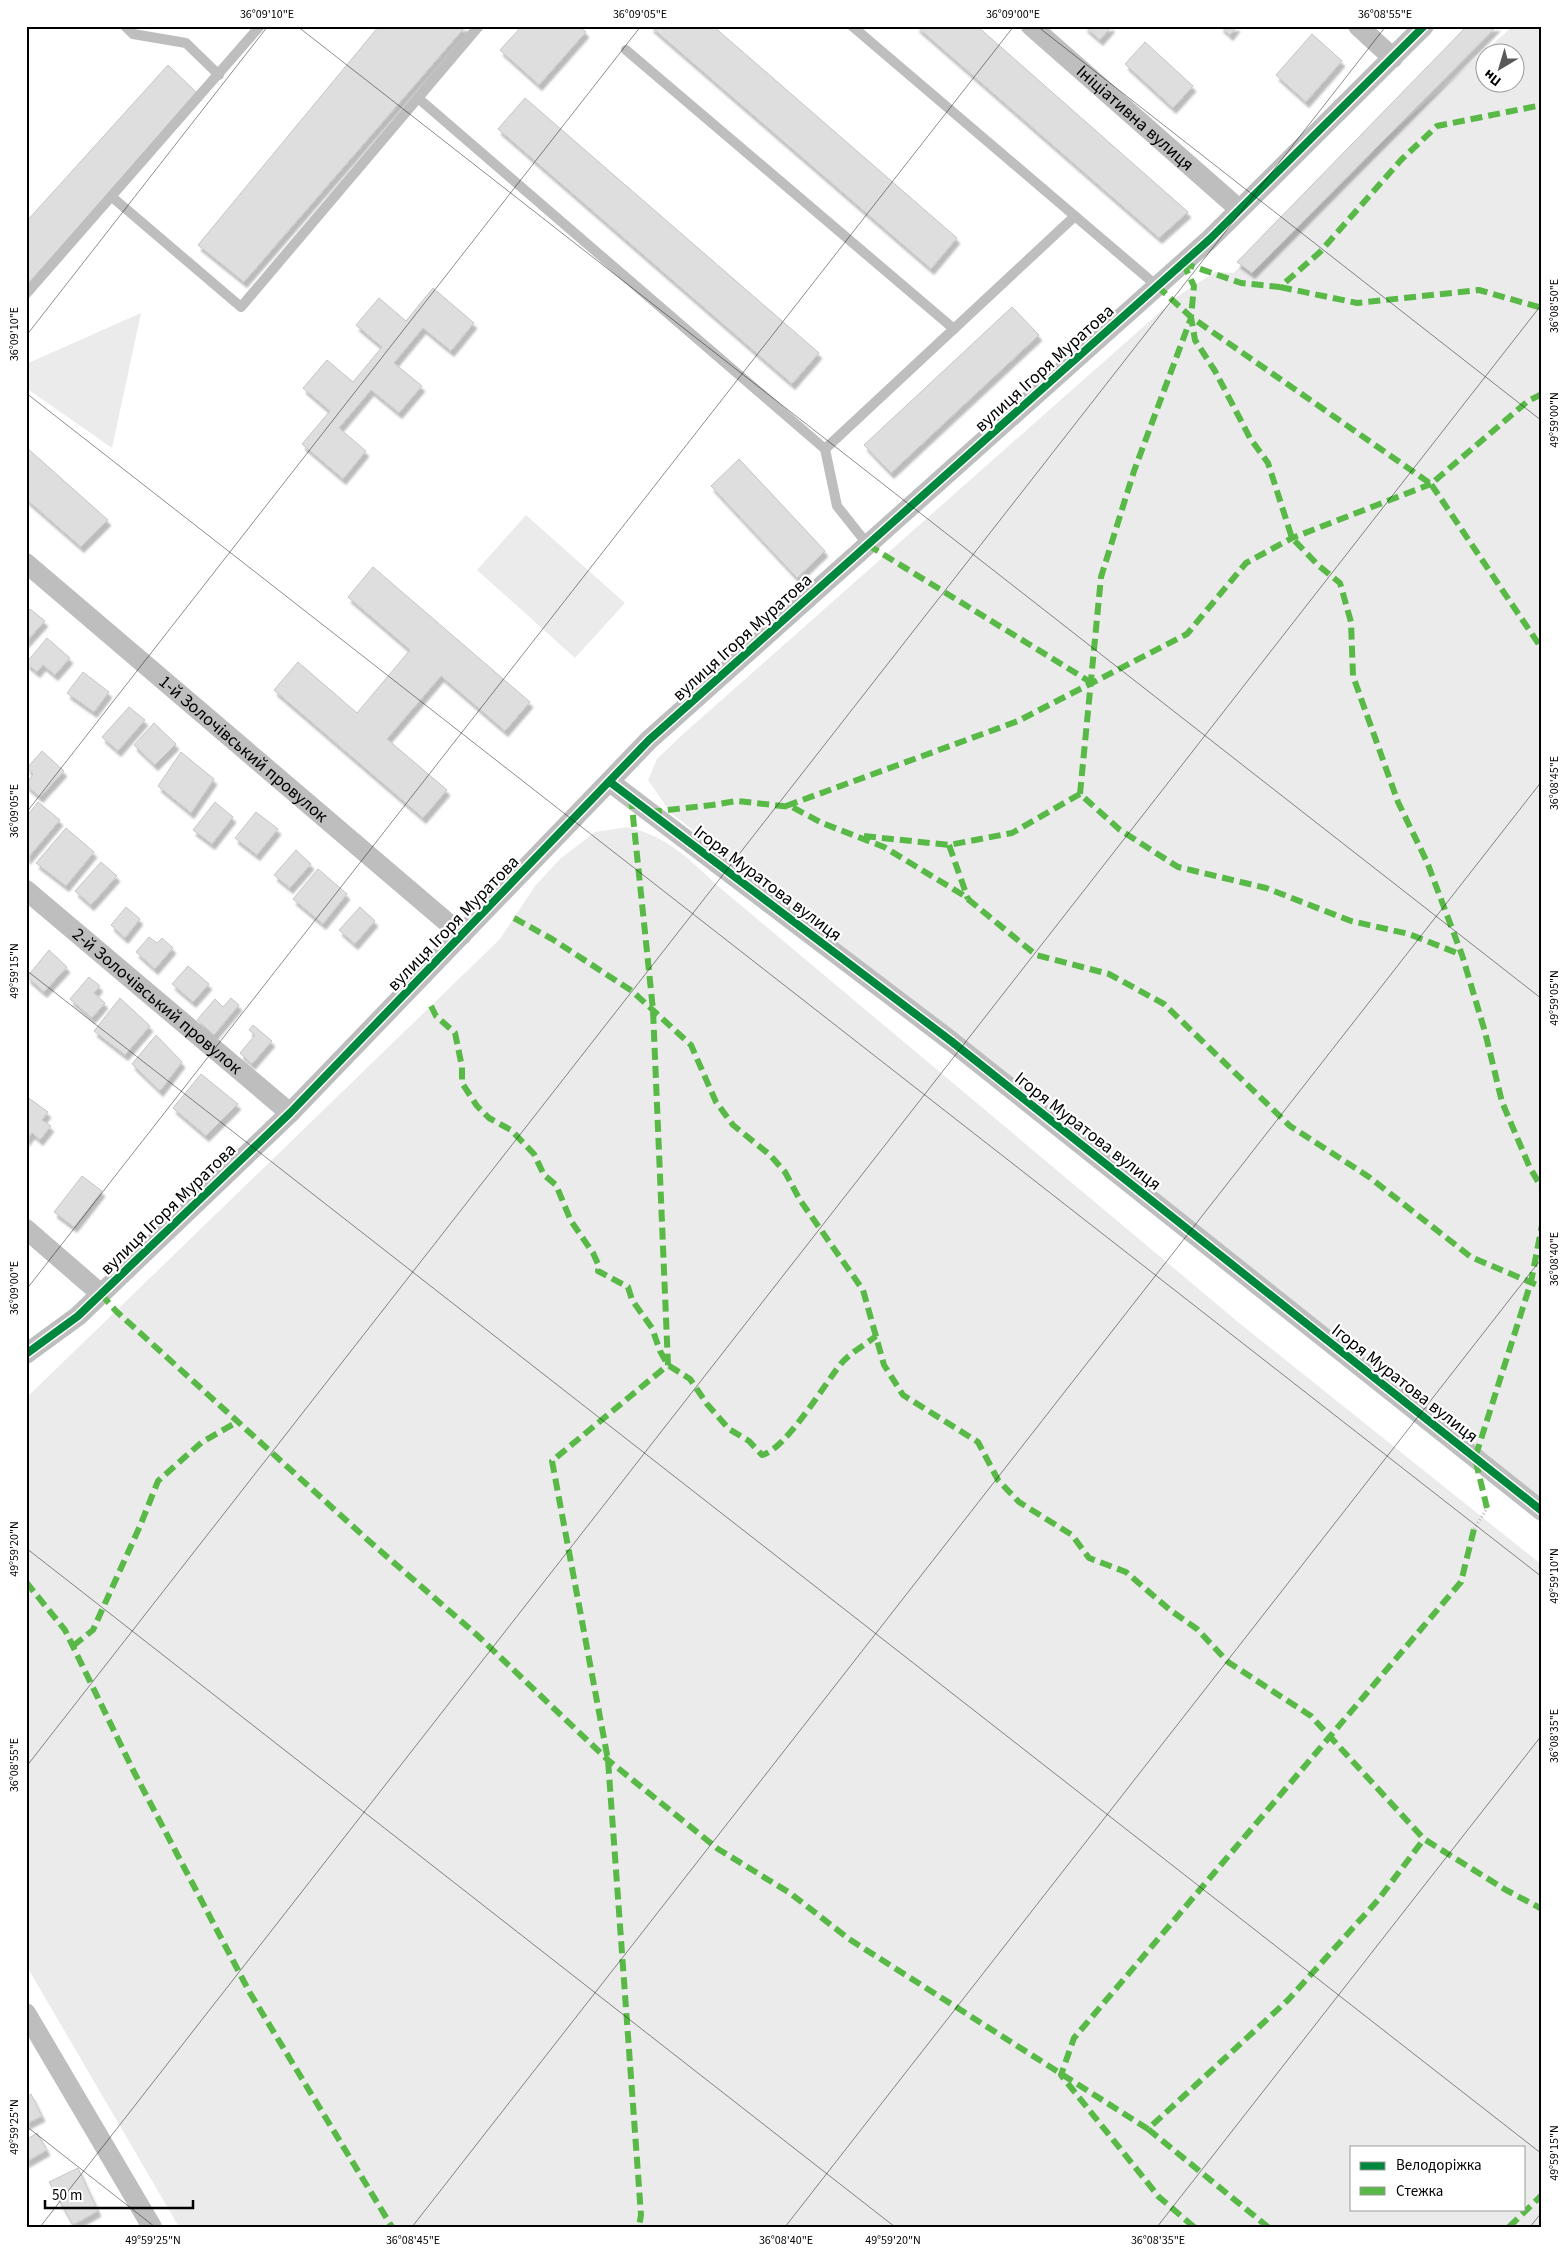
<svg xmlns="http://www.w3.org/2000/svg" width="1568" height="2253" font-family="'Source Sans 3',sans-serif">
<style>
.green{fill:#ebebeb;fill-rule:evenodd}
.building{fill:#dedede;stroke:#c6c6c6;filter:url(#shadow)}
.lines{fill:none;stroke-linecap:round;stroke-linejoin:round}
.path{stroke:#b9b9b9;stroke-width:3;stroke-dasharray:1 2.5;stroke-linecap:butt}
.service{stroke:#bebebe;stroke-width:10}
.minor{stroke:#bebebe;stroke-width:20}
.quiet{stroke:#58b947;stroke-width:6;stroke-dasharray:12 6;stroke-linecap:butt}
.cycleway-casing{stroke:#fff;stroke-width:11}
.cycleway{stroke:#00873e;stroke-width:8}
.ticks{fill:none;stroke:#000;stroke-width:1;stroke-opacity:0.45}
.labels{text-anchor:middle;stroke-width:4.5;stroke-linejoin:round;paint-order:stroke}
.street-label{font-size:18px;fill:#000;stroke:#fff}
.neatline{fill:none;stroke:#000;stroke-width:2}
.ticks-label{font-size:12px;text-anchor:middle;fill:#000}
</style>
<defs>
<filter id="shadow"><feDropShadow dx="3" dy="5.5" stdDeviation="1" flood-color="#0004"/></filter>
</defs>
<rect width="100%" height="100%" fill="#fff"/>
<g class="green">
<path d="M1513 26H1542V1505L1455 1434 670 812 648 780 657 759 682 735 1178 296 1215 272 1233 273ZM1486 52H1516V82H1486Z"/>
<path d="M141 313 112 448 26 388V364Z"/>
<path d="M526 515 625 603 575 658 477 570Z"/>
<path d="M628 827C670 838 689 859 719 887L1238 1322 1542 1565V2227H179L26 1965V1398L500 939 535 886 560 859 595 832ZM1352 2147H1524V2209H1352Z"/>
</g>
<g class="building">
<path d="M379 26H466L244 282 198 245Z"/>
<path d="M522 26H580L586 32 539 85 500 50Z"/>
<path d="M650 26H713L957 238 931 269Z"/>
<path d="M916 26H977L1188 212 1159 238Z"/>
<path d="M1084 26H1112L1100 40Z"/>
<path d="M1220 26H1237L1230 35Z"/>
<path d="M1467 26H1497L1252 273 1237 262Z"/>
<path d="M1312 34 1342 61 1306 102 1276 75Z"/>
<path d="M1145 42 1193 86 1173 108 1125 64Z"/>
<path d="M168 65 197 93 26 286V222Z"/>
<path d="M525 98 819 353 792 384 498 129Z"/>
<path d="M433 288 474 323 451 351 423 328 394 363 422 386 399 413 371 390 339 428 366 451 343 479 302 444 330 411 303 388 327 360 353 382 382 347 356 325 379 298 406 321Z"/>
<path d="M1012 307 1039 335 891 473 864 445Z"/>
<path d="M26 447 108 520 81 547 26 499Z"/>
<path d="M739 459 825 551 797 578 711 486Z"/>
<path d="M373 567 530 702 505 731 441 676 387 739 447 790 423 818 274 690 298 662 357 713 410 650 348 597Z"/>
<path d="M30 609 45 621 26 642V614Z"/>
<path d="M47 638 70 658 55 675 43 665 37 672 26 663Z"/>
<path d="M83 672 109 692 94 712 67 693Z"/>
<path d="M129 707 145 720 118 751 102 737Z"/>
<path d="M154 723 176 744 155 765 134 745Z"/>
<path d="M42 751 64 771 40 797 26 785 33 774 27 768Z"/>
<path d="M181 752 214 779 191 813 158 786Z"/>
<path d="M38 802 60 820 27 859 26 817Z"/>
<path d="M215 802 233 817 212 844 193 830Z"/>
<path d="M256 812 278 829 257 855 235 838Z"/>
<path d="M66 828 94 852 66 886 36 863Z"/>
<path d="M296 850 311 864 290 888 274 875Z"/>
<path d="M101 862 117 876 91 905 75 891Z"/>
<path d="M318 869 347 894 323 924 293 899Z"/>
<path d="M126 907 140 919 125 938 111 925Z"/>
<path d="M360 907 375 921 355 944 339 930Z"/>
<path d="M149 937 157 943 162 938 173 948 155 969 136 952Z"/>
<path d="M49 950 67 967 44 992 27 977Z"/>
<path d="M188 966 209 984 193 1002 172 984Z"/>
<path d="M89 977 100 986 94 993 105 1003 92 1018 70 999Z"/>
<path d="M120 998 150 1026 125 1055 94 1031Z"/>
<path d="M231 998 239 1005 214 1035 197 1020 215 999 223 1007Z"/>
<path d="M253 1025 272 1041 252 1064 240 1053 255 1035 249 1030Z"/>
<path d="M156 1035 182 1062 160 1091 132 1064Z"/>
<path d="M201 1074 238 1104 206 1136 173 1108Z"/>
<path d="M26 1096 48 1112 42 1120 51 1126 40 1140 32 1133 26 1141Z"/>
<path d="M82 1176 102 1191 74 1227 54 1212Z"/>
<path d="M31 2094 42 2116 26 2124V2097Z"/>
<path d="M37 2133 47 2150 26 2162V2140Z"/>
<path d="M78 2168 98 2211 73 2225 49 2182Z"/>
</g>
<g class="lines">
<path class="path" d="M1474 1529 1487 1508"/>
<g class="service">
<path d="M125 26 133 34 186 43 219 75"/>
<path d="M852 26 1157 286"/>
<path d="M626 50 954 329"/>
<path d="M418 98 825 449"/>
<path d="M112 197 241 307 479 26"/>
<path d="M26 294 260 26"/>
<path d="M868 545 837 506 825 449 1075 216"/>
</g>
<g class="minor">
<path id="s1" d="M1031 26 1239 209"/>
<path d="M1358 26 1393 58"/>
<path id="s2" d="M26 563 462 935"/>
<path d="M610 782 951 1041 1542 1511"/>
<path id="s3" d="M26 890 290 1113"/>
<path d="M26 1229 101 1294"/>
<path d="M26 1354 78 1316 290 1113 649 740 1210 239 1424 26"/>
<path d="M26 2013 152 2227"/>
</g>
<g class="quiet">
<path d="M1183 263 1194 286 1191 317 1195 340 1215 371 1250 438 1268 463 1292 538 1319 566 1340 583 1351 622 1353 676 1398 802 1427 862 1462 955 1485 1032 1502 1102 1530 1168 1542 1188"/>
<path d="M1183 263 1241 283 1280 287 1320 252 1401 160 1437 126 1542 105"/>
<path d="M1157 286 1191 317 1431 484"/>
<path d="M1280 287 1357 303 1479 290 1542 308"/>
<path d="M1542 394 1528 401 1431 484 1542 649"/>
<path d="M868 545 1092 683"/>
<path d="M1080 794 1101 577 1134 471 1191 318"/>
<path d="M631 797 653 1010 668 1365 552 1461 608 1760 641 2215 639 2227"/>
<path d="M786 806 1018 721 1187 634 1246 563 1292 538 1431 484"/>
<path d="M650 812 712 805 737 801 792 807 822 823 884 847 963 895 1036 955 1109 974 1164 1004 1290 1126 1369 1177 1471 1257 1542 1287"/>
<path d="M864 836 949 845 1012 833 1080 794 1120 830 1178 867 1266 888 1351 921 1409 934 1462 955"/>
<path d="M949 845 968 899"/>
<path d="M514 918 552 939 632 991 691 1045 716 1102 733 1125 770 1155 785 1172 800 1200 863 1290 884 1365 903 1395 978 1442 998 1480 1019 1502 1072 1535 1089 1558 1126 1572 1170 1610 1197 1629 1228 1662 1311 1716 1424 1839 1506 1890 1542 1909"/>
<path d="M431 1006 436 1016 455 1033 462 1067V1083L477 1106 489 1118 511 1130 534 1154 544 1175 556 1185 571 1221 593 1253 599 1266 598 1271 628 1287 632 1300 652 1328 660 1351 668 1365 690 1379 707 1404 729 1429 749 1441 762 1455C785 1450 824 1385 840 1365 849 1353 864 1346 876 1336"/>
<path d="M101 1294 116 1311 369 1541 477 1635 608 1760 718 1849 790 1893 849 1939 1148 2129 1288 2000 1378 1900 1424 1839"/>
<path d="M1487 1508 1475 1458 1531 1282 1542 1225"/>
<path d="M26 1582 65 1630 134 1772 250 1993 392 2227"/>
<path d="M73 1646 93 1630 140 1526 158 1481 202 1442 239 1421"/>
<path d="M1148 2129 1268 2227"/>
<path d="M1194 2227 1159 2197 1061 2075 1074 2038 1461 1582 1474 1529"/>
<path d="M1509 2227 1542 2195"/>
</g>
<g class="cycleway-casing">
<g id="cycleway">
<path d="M610 782 951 1041 1542 1511"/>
<path d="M26 1354 78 1316 290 1113 649 740 1210 239 1424 26"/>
</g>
</g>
<use href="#cycleway" class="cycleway"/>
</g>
<path class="ticks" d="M297 26 1542 999M1037 26 1542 421M26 336 268 26M26 393 1542 1577M26 813 641 26M26 970 1542 2154M26 1290 1014 26M26 1548 895 2227M26 1767 1386 26M26 2126 155 2227M40 2227 1542 304M412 2227 1542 781M785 2227 1542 1258M1157 2227 1542 1735M1530 2227 1542 2212"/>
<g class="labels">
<g class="street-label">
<text dy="6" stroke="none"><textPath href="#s1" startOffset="139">Ініціативна вулиця</textPath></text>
<text transform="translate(1044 368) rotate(-42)" y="6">вулиця Ігоря Муратова</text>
<text transform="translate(742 637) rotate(-42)" y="6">вулиця Ігоря Муратова</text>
<text dy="6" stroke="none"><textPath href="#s2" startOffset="286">1-й Золочівський провулок</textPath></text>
<text transform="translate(768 883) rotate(37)" y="6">Ігоря Муратова вулиця</text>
<text transform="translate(453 923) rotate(-46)" y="6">вулиця Ігоря Муратова</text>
<text dy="6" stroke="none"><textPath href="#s3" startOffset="172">2-й Золочівський провулок</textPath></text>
<text transform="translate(1088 1131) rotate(38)" y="6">Ігоря Муратова вулиця</text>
<text transform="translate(168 1209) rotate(-44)" y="6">вулиця Ігоря Муратова</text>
<text transform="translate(1405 1383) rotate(38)" y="6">Ігоря Муратова вулиця</text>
</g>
</g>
<rect width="1568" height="2253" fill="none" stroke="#ffffff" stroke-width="55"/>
<rect x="1350" y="2146" width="175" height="65" fill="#ffffff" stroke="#999999"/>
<rect x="1360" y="2162" width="25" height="8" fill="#00873e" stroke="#999999"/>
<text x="1396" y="2170" font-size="15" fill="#000000">Велодоріжка</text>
<rect x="1360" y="2187" width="25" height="8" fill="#58b947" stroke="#999999"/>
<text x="1396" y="2196" font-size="15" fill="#000000">Стежка</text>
<g transform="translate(1500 68) rotate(218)"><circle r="24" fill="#ffffff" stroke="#999999"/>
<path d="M0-4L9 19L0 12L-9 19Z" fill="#595959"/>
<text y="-8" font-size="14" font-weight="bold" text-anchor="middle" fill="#000000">Пн</text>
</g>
<path d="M45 2200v8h148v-8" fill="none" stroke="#000000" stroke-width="2.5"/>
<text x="52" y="2200" font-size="15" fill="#000000" stroke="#ffffff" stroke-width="4" paint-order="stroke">50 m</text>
<rect x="28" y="28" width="1512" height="2198" class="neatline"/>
<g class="ticks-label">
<text x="267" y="18">36°09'10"E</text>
<text x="640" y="18">36°09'05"E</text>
<text x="1013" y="18">36°09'00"E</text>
<text x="1385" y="18">36°08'55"E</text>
<text transform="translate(1554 306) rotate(-90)" y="4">36°08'50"E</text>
<text transform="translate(14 334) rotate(-90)" y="4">36°09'10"E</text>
<text transform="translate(1554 420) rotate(-90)" y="4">49°59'00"N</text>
<text transform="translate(1554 783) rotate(-90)" y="4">36°08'45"E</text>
<text transform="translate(14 811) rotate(-90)" y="4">36°09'05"E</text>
<text transform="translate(14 971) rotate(-90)" y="4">49°59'15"N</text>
<text transform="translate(1554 998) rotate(-90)" y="4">49°59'05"N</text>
<text transform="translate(1554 1259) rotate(-90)" y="4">36°08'40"E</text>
<text transform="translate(14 1288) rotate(-90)" y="4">36°09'00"E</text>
<text transform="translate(14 1549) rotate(-90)" y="4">49°59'20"N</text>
<text transform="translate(1554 1576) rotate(-90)" y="4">49°59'10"N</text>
<text transform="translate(1554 1736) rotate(-90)" y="4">36°08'35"E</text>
<text transform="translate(14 1765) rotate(-90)" y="4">36°08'55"E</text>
<text transform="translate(14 2127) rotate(-90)" y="4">49°59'25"N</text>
<text transform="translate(1554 2153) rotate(-90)" y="4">49°59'15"N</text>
<text x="153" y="2244">49°59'25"N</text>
<text x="413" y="2244">36°08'45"E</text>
<text x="786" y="2244">36°08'40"E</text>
<text x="893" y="2244">49°59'20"N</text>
<text x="1158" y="2244">36°08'35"E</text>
</g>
</svg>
